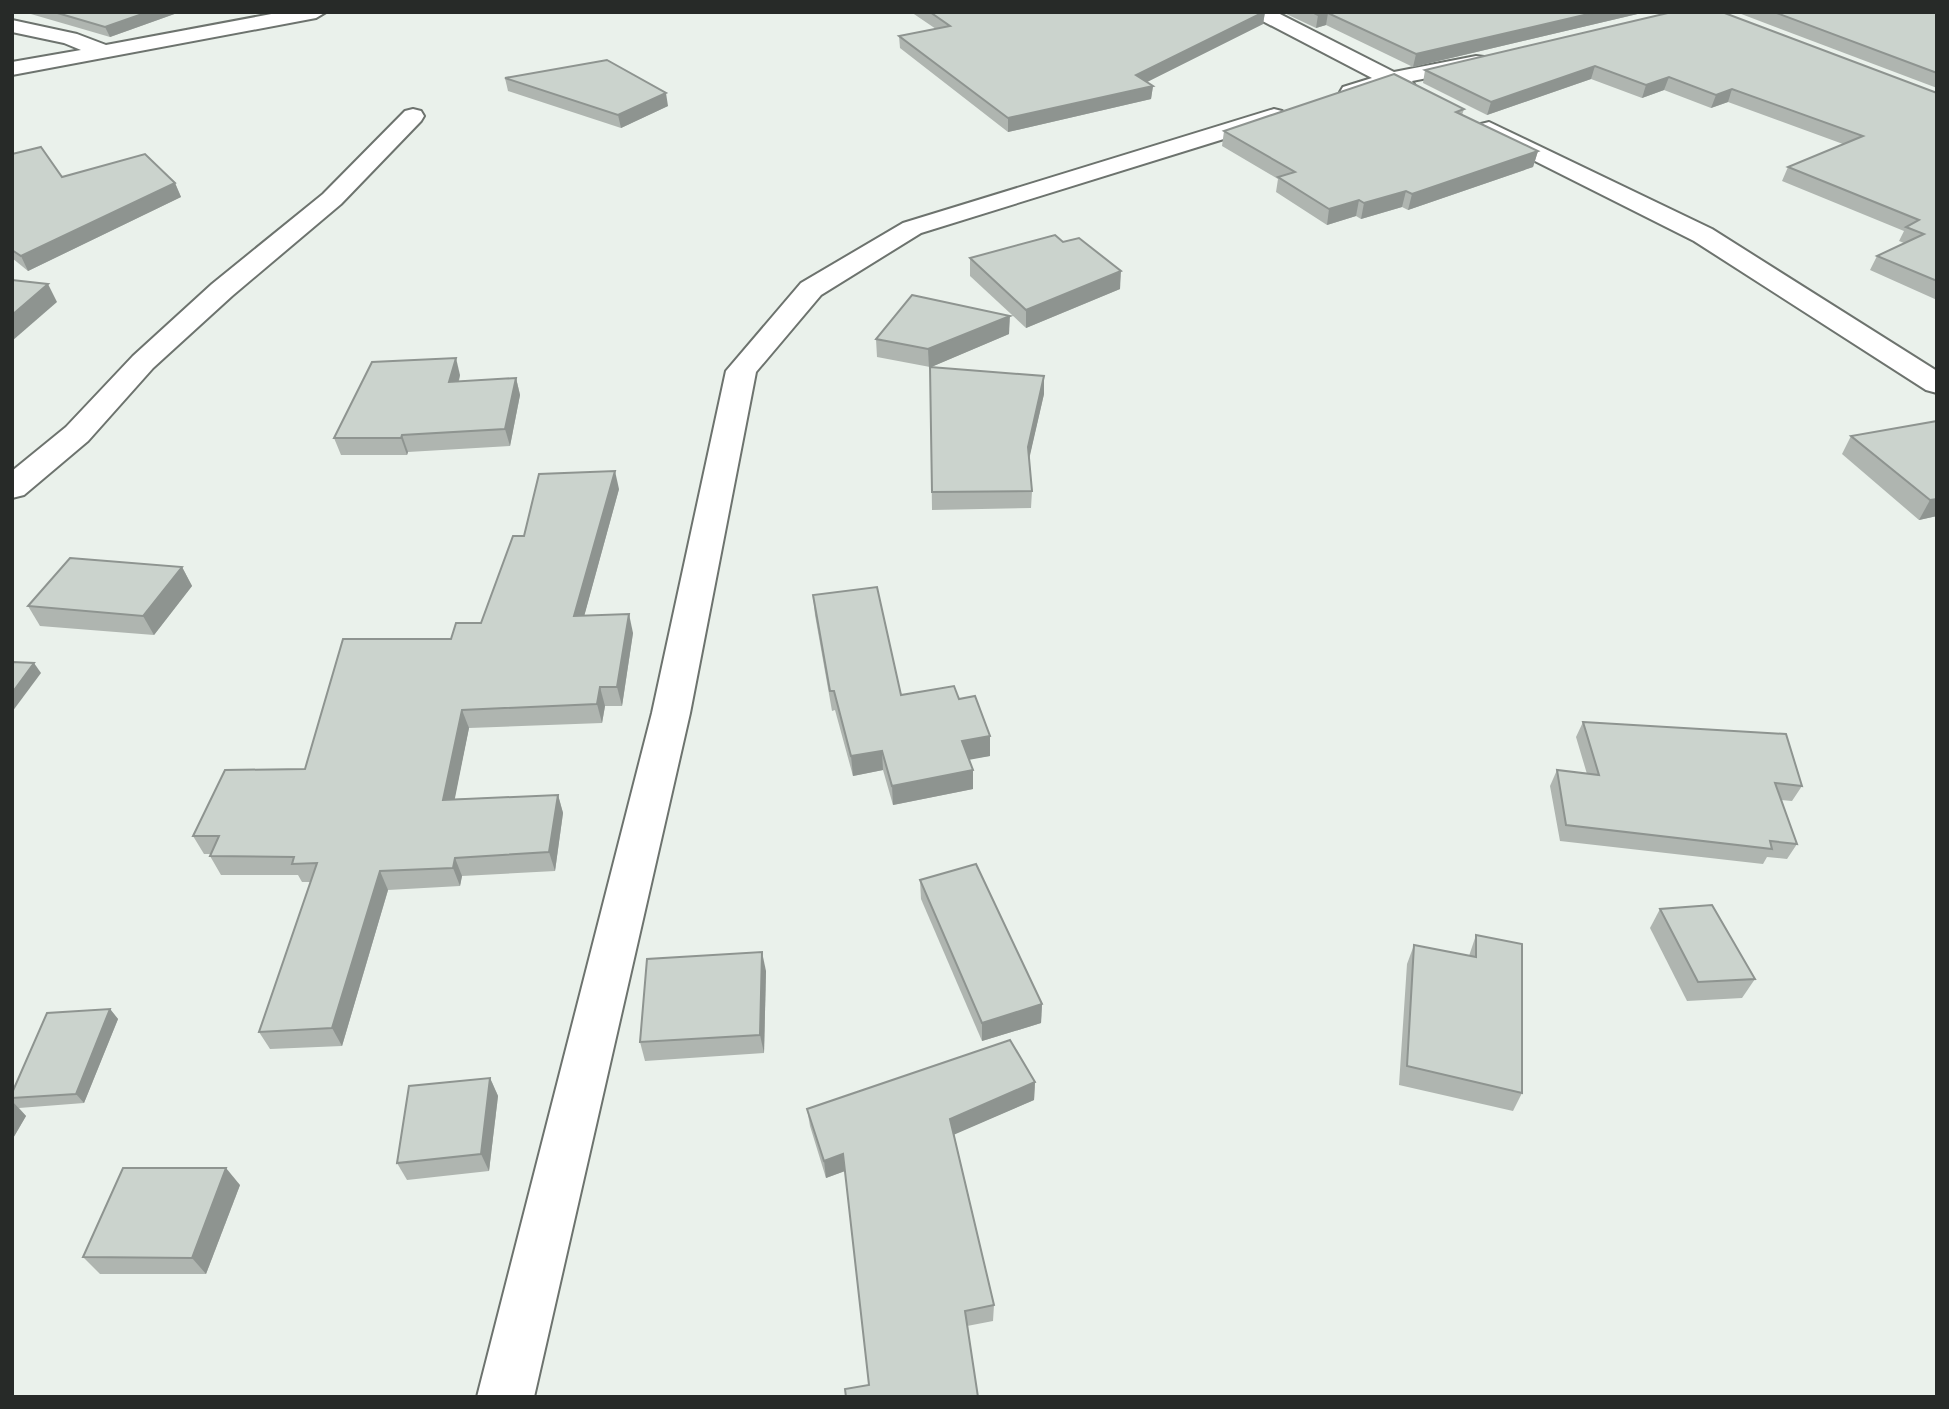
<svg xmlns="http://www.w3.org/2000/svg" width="1949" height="1409" font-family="'Source Serif 4',serif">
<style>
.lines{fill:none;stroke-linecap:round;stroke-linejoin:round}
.minor-casing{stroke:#6d736e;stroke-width:4}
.minor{fill:#fff;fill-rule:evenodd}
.wall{fill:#afb5b0}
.shaded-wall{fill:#8e9490}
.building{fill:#cbd3cd;stroke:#8e9490;stroke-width:2}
</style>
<rect width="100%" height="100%" fill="#eaf1eb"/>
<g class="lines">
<g class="minor-casing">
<g id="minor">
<path d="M282 12H326L316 18 12 75V62L81 50 64 43 12 32V20L77 34 106 45Z"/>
<path d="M1250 12H1276L1394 72 1476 56 1484 57 1487 62 1484 67 1412 81 1415 86 1412 91C1401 93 1398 88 1389 87 1374 86 1361 101 1343 97L1340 92 1343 87 1372 78 1253 16Z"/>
<path d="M413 109 421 111 424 116 421 121 341 204 232 296 153 368 88 441 24 495 12 498V471L66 427 133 356 212 284 323 194 405 111Z"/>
<path d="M1274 109 1282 111 1285 116 1282 121 921 233 821 295 756 372 690 713 534 1397H477L652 713 726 371 801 283 903 223Z"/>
<path d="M1489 122 1712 229 1937 371V393L1926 390 1694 241 1481 134 1477 129 1481 124Z"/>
</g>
</g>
<use href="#minor" class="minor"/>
</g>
<g class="wall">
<path d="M24 12H180L110 37Z"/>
<path d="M911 12H1265L1263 24 1147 82 1153 86 1151 99 1008 132 900 48 899 36 936 29Z"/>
<path d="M1282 12H1646L1413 67 1326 25 1316 28Z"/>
<path d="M1672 12 1937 93V300L1870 270 1877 256 1904 243 1899 241 1904 231 1782 181 1788 167 1843 144 1728 102 1711 108 1664 90 1642 98 1591 79 1487 115 1423 83 1425 70Z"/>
<path d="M1736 12H1937V88Z"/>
<path d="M505 78 668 106 621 128 508 91Z"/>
<path d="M1464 109 1462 115 1538 151 1533 167 1408 210 1402 207 1361 219 1356 216 1327 225 1276 192 1278 179 1222 146 1224 131Z"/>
<path d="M12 154 62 177 175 183 181 197 28 271 12 258Z"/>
<path d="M970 258 1120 289 1026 328 970 276Z"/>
<path d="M1009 334 931 367 1044 376V394L1029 458 1032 491 1031 508 932 510 930 367 877 357 876 339Z"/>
<path d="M460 375 459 381 516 378 520 395 510 446 408 452 407 455H341L334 438Z"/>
<path d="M1937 421V516L1919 520 1842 454 1851 436Z"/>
<path d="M619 489 584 616 633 633 622 706H605L602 723 469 728 454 799 558 795 563 813 555 871 462 876 460 886 388 890 342 1046 270 1049 259 1032 311 882H302L298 875H221L210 856 211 854H204L193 836 305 769 451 639 481 623 524 536Z"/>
<path d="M182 567 192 586 154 635 40 626 28 606Z"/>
<path d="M813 595 901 695 959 699 990 736V756L969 759 973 770V789L893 805 883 770 853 776 835 710 832 711 815 615Z"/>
<path d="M1583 722 1802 786 1792 801 1781 800 1797 844 1787 859 1767 857 1763 864 1560 841 1550 786 1557 770 1587 774 1576 737Z"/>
<path d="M920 880 1042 1004 1041 1023 982 1041 921 899Z"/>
<path d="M1660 909 1755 979 1742 998 1687 1001 1650 928Z"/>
<path d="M1476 935 1522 1093 1513 1111 1399 1085 1407 964 1414 945 1469 956Z"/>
<path d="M766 971 764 1053 645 1061 640 1042Z"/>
<path d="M110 1009 118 1019 84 1103 19 1108 26 1116 12 1140V1094Z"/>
<path d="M490 1078 498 1096 489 1171 407 1180 397 1163Z"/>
<path d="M1035 1082 1034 1100 954 1134 994 1305 993 1321 967 1326 869 1385 845 1171 826 1178 810 1126 807 1109Z"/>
<path d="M240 1185 206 1274H100L83 1257Z"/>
</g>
<g class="shaded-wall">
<path d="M148 12H180L110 37 105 27Z"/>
<path d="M1265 12 1263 24 1135 88 1136 75Z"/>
<path d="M1597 12H1646L1413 67 1416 54Z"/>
<path d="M1328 13 1326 25 1316 28 1318 15Z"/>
<path d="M1595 66 1591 79 1487 115 1491 102Z"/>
<path d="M1669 77 1664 90 1642 98 1646 85Z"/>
<path d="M1153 86 1151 99 1008 132V118Z"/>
<path d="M1732 89 1728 102 1711 108 1716 95Z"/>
<path d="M666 93 668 106 621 128 618 115Z"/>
<path d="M1538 151 1533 167 1408 210 1412 194Z"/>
<path d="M175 183 181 197 28 271 21 256Z"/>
<path d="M1406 191 1402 207 1361 219 1364 203Z"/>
<path d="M1359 200 1356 216 1327 225 1329 209Z"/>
<path d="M1121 271 1120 289 1026 328V310Z"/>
<path d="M48 284 57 302 12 341V315Z"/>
<path d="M1010 316 1009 334 929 368 928 349Z"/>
<path d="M456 358 460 375 454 399 449 382Z"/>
<path d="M1044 376V394L1028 464V447Z"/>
<path d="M516 378 520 395 510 446 505 429Z"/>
<path d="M402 435 408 452 407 455 401 438Z"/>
<path d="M615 471 619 489 579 635 574 616Z"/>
<path d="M1937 499V516L1919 520 1930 500Z"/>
<path d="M182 567 192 586 154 635 143 616Z"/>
<path d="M629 614 633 633 622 706 617 687Z"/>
<path d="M34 663 41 673 12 712V693Z"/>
<path d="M600 687 605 706 602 723 597 704Z"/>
<path d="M462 710 469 728 451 818 443 800Z"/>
<path d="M990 736V756L963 761 962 741Z"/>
<path d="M882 751 883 770 853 776 851 756Z"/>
<path d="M973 770V789L893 805 892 786Z"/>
<path d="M558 795 563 813 555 871 549 852Z"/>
<path d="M455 858 462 876 460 886 453 868Z"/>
<path d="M380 871 388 890 342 1046 332 1028Z"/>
<path d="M762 952 766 971 764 1053 760 1035Z"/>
<path d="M1042 1004 1041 1023 982 1041V1023Z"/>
<path d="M110 1009 118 1019 84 1103 76 1094Z"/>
<path d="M490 1078 498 1096 489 1171 481 1154Z"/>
<path d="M1035 1082 1034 1100 951 1136 950 1119Z"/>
<path d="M12 1101 26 1116 12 1140Z"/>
<path d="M843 1154 845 1171 826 1178 824 1161Z"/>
<path d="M226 1168 240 1185 206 1274 192 1258Z"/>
</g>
<g class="building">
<path d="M54 12H148L105 27Z"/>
<path d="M930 12H1264L1136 75 1153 86 1008 118 899 36 950 26Z"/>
<path d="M1312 12H1597L1416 54 1328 13 1318 15Z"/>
<path d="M1672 12H1722L1937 93V281L1877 256 1924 234 1906 227 1919 220 1788 167 1863 136 1732 89 1716 95 1669 77 1646 85 1595 66 1491 102 1425 70Z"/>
<path d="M1774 12H1937V73Z"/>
<path d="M607 60 666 93 618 115 505 78Z"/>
<path d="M1394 74 1464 109 1456 112 1538 151 1412 194 1406 191 1364 203 1359 200 1329 209 1278 177 1295 172 1224 131Z"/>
<path d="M41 147 62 177 145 154 175 183 21 256 12 250V154Z"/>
<path d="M1055 235 1063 242 1079 238 1121 271 1026 310 970 258Z"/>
<path d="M12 280 48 284 12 315Z"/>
<path d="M912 295 1010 316 928 349 876 339Z"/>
<path d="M456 358 449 382 516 378 505 429 402 435 401 438H334L372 362Z"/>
<path d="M930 367 1044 376 1028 447 1032 491 932 492Z"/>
<path d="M1937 421V499L1930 500 1851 436Z"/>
<path d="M615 471 574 616 629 614 617 687H600L597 704 462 710 443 800 558 795 549 852 455 858 453 868 380 871 332 1028 259 1032 317 863 292 864 294 857 210 856 219 836H193L225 770 305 769 343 639H451L456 623H481L513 536H524L539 474Z"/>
<path d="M70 558 182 567 143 616 28 606Z"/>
<path d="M877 587 901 695 954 686 959 699 975 696 990 736 962 741 973 770 892 786 882 751 851 756 834 691H830L813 595Z"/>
<path d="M12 662 34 663 12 693Z"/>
<path d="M1583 722 1786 734 1802 786 1775 783 1797 844 1770 841 1772 849 1566 825 1557 770 1599 775Z"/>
<path d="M976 864 1042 1004 982 1023 920 880Z"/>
<path d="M1712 905 1755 979 1698 982 1660 909Z"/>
<path d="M1476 935 1522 944V1093L1407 1066 1414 945 1476 957Z"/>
<path d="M762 952 760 1035 640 1042 647 959Z"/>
<path d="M110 1009 76 1094 12 1098V1093L47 1013Z"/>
<path d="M1010 1040 1035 1082 950 1119 994 1305 965 1311 978 1397H846L845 1389 869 1385 843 1154 824 1161 807 1109Z"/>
<path d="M490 1078 481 1154 397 1163 409 1086Z"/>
<path d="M123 1168H226L192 1258 83 1257Z"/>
</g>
<rect width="1949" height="1409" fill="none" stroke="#272a28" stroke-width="28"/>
</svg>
